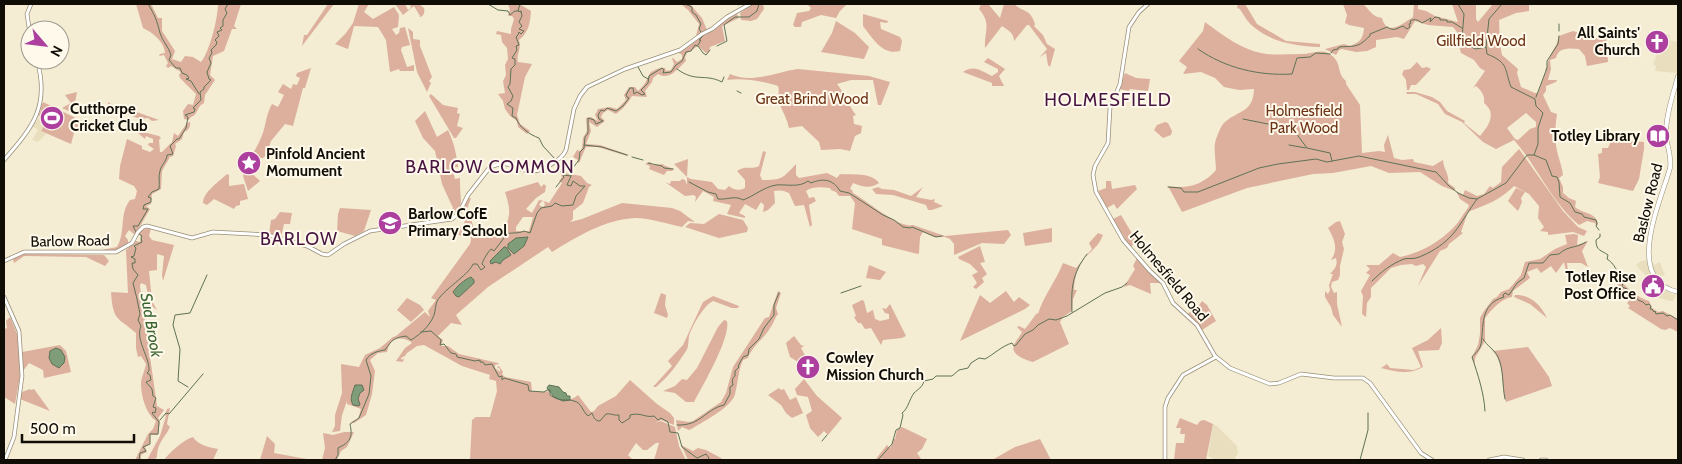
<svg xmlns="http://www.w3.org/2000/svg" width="1682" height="464" font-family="Cabin,sans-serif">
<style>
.built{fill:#e9dfbf}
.green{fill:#dcb09d;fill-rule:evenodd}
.water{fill:#7f9d79;stroke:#5e7256}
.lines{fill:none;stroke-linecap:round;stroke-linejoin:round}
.stream{stroke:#5e7256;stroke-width:1}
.secondary-casing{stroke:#978f78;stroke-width:4.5}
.primary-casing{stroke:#978f78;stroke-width:5}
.secondary{stroke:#fff;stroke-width:3}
.primary{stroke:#fff;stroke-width:4}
.labels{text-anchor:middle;stroke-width:4;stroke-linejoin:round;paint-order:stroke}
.poi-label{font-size:15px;font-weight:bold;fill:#100d06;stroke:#fef9ea;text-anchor:start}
.park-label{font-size:15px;fill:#6b3215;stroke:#fef9ea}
.street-label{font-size:15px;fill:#100d06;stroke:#fef9ea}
.water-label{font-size:16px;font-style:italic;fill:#396330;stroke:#fef9ea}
.quarter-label{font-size:18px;letter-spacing:1px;fill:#471341;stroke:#fef9ea}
</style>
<rect width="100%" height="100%" fill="#f4ecd3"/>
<g class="built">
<path d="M1664 34 1670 35 1669 40 1678 42V73L1655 71 1656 66 1653 65Z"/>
<path d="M39 117 44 127 41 131 46 134 38 142 32 140 38 130 32 126Z"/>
<path d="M1651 259 1654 265 1660 262 1665 275 1658 277 1659 279 1655 282 1663 290 1676 295 1673 301H1669L1646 293 1650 288 1648 282 1651 281 1636 265 1641 261Z"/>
<path d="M1213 424 1218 427 1237 446 1238 453 1234 460H1216L1208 456Z"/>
</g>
<g class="green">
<path d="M136 4H151L158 18H162V31L175 51 172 59 181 62 185 56 193 57 201 62C210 51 218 17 218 4H241L234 26 237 29H232L224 51 213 56 210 75 215 80 205 95 204 103C198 106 199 109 196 113 193 118 191 115 189 120L184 119 183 111 188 104 193 105 196 94 180 78 179 75 181 72 171 66 168 68 166 66 168 63 164 55 159 56 160 54 165 53C164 41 153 33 143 28Z"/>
<path d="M328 4H334L302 46 304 35H307Z"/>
<path d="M359 4H369L364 12 373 19 394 7 399 15 398 27 392 29 396 35 399 33 400 28 405 27 410 45 402 47 401 50 407 67 414 65V71H400L399 69 390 72 386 40 378 27 354 26 348 49 335 44 346 33 353 23Z"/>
<path d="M395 4H405L408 10 411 8 410 4H419L424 8C425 12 424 17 419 17L420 16 414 6 403 15Z"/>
<path d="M508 4H521V5L531 11C530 23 529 32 519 40 522 49 516 54 518 62L532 64 525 77 517 115 520 124 530 131 527 134 518 127 517 121 510 116 505 109 503 101 498 94 505 93 503 81 506 75 505 65 508 59 507 48 502 42 501 35 496 34 497 31 511 34V29L514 19 512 16H508L510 10Z"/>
<path d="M681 4H690L702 18 707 30 696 36 699 24 688 10Z"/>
<path d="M752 4H763L764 9 757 19 751 21 741 20 740 13Z"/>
<path d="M807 4H847L840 11 836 18 821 15 802 22 801 27H795L793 25 797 13 809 11 811 8Z"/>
<path d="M981 4H988L1000 18 1004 4H1014C1024 13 1030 8 1035 24L1034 26 1043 35 1047 44 1055 49 1050 67 1048 65 1046 53 1040 57 1047 49 1029 25H1027L1014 41C1014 33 1008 30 1002 26L985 48C984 31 992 24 979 9Z"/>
<path d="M1238 4H1245L1257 24 1286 41 1320 44V47C1297 46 1274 43 1255 28 1249 24 1244 16 1240 9L1237 8Z"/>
<path d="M1343 4C1348 4 1355 3 1361 4 1369 6 1369 16 1382 18 1387 38 1405 22 1413 17L1414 4H1418V9L1426 11 1435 16 1458 22 1452 4H1476V19L1478 22 1493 4H1529V11L1516 13 1499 20 1500 45 1502 55 1518 69 1517 73 1521 87 1535 93H1538L1546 71 1545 69 1547 68C1547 56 1557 48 1559 36L1573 31 1596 38 1606 35 1608 62 1587 66 1585 56 1579 49C1570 48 1558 47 1556 58L1550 60 1551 69 1548 80H1557L1556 82 1546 86V91L1543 95 1551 112 1557 114C1555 128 1554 141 1558 155 1560 162 1562 167 1563 175L1559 178 1563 187V193L1569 198 1576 201 1575 207C1583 214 1596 212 1598 224L1597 226 1595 223 1587 221 1579 225C1552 203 1537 166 1514 140L1496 149 1483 142 1462 122 1445 114 1438 104 1416 94H1407L1406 92H1415L1432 97 1440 102 1447 111 1465 121 1464 123 1480 136C1489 126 1497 113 1484 103 1485 96 1482 91 1476 86L1473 88 1485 71 1480 68 1474 60 1461 53 1457 39V32L1453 27 1428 25 1415 21 1404 39 1397 37 1376 40V47L1367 51 1356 52 1342 49 1339 50 1336 55 1325 49 1344 44 1350 46C1360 42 1363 39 1364 28L1349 25 1345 23 1347 15ZM1526 113 1536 122V127L1530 129 1518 140 1515 139 1507 128Z"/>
<path d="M737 14 739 18 722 26 725 41 710 47 709 52 706 53 698 46 687 53 685 57 686 61C678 68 670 81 658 74L653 78 652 82 645 91 647 97 632 96C629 102 622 110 616 114L608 110 603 113 601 117 605 121 597 127 589 122 591 131 586 144 600 145 629 155 627 156 598 147H586L579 163 577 162 578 160 573 157 577 150 580 151 582 148 583 138 587 131 586 118 591 117 598 121 595 115 598 109 610 107 617 109 626 100 624 95 629 87H635L638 91C645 85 646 81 650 73 654 70 660 67 665 68L666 71 671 70 674 64 672 58H673L677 62 682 59V55L678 52 703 35 714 30 724 21Z"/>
<path d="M863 14 888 21 887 23 880 22 881 29 900 37 902 41 900 51C882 56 872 37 863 26Z"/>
<path d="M836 21 855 33 869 47 864 59 821 52 832 33Z"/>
<path d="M1205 22C1224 36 1243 51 1267 54 1278 55 1290 54 1302 54 1310 54 1321 49 1328 53 1344 62 1335 72 1346 81V84L1360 105 1362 153 1379 151 1385 152 1384 145 1388 135 1394 158 1402 160 1413 159 1414 162 1433 166 1443 160C1443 168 1450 175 1448 183L1455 188V191L1442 186 1420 172 1389 173 1371 166 1333 173 1313 174 1247 188 1182 212 1168 186C1188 189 1203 185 1216 170 1216 161 1213 148 1216 139 1218 134 1221 125 1225 122 1239 110 1253 113 1254 89L1239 90 1224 87 1215 78 1201 72 1183 74 1187 67 1179 61 1203 31Z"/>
<path d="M408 28 413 32V39L420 40V46L432 77 429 81 431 83 427 92 417 72Z"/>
<path d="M988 58 1005 69 999 76 1004 86H992V83L963 72C975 64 982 72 992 76L998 72V69L984 62Z"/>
<path d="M1417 62 1422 68 1427 67 1431 69 1416 85H1411L1409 90H1407L1406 80 1402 74 1404 70 1410 69Z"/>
<path d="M311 68 305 88H303L293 126 285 124 271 141C267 150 274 149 263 158H258L252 166 249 167V163H250C250 156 257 148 260 140 266 129 265 116 272 104L278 107 284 95 278 92 283 84 291 89 293 84 297 85 300 78 296 76 297 73Z"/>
<path d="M798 69 869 76 890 82 881 105H878L873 80H851L837 84C845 94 848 105 856 115L853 116 854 124 862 126 861 133 855 136 850 151 840 149 821 150 819 142 802 126 789 128C787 119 783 112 779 103 777 98 780 92 778 86 764 81 742 78 727 80L730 74C752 84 776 72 798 69Z"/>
<path d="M1125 73 1136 78 1150 79 1148 91 1130 89 1129 91 1119 89Z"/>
<path d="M77 92 73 113 62 108 71 103 65 95Z"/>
<path d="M431 94 443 105 458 108 457 113 460 114 457 126 463 128 456 138H454L429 96Z"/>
<path d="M41 102V107L43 102 88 124 74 133 71 144 41 131 44 126 39 115 38 116 41 110Z"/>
<path d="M108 102 115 107 131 110 159 120 152 121 148 118 140 119 112 108 108 106Z"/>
<path d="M425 111 437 137 448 130C454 143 456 152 458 167L450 168 451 172H453L455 179 460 178C459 203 469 211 440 219V218L451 212 453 208 442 184 435 151 423 138 415 121Z"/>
<path d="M190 122C191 126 188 131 184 132L182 139 175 144 176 146 173 156 170 157 162 171 161 189 152 194 151 204 146 206 150 209 135 235 129 230 125 236 128 240V245L111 252 97 251 117 247C126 232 119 214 130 200L135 199 137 191 134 186 119 179 120 166 127 139 142 146V149L150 152 154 149 148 145 149 143H153V139L146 136 145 139 138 133 139 131 159 136 161 138 159 140 160 152H162L172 142 174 133 178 136 187 123Z"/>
<path d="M1165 122 1168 123 1172 131 1171 135 1163 138 1154 130 1157 125Z"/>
<path d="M1622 140 1644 142V149L1639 179 1633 191 1598 183 1600 177 1598 154 1602 153V148H1608L1611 141 1621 142Z"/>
<path d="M1519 149 1563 211 1578 227 1587 231 1584 236 1573 232 1548 235V232L1540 231 1544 227 1538 218 1539 206 1529 194 1514 186C1499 201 1487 204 1468 212L1461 232 1463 233 1449 244 1447 248 1440 251 1418 286 1426 267 1423 264 1416 266 1412 264 1401 265 1391 268 1371 288V297L1367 303 1366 317 1362 314 1363 296 1361 291 1370 275 1366 273 1370 269 1366 265H1379L1393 253 1400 257C1420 253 1440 242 1454 227 1460 221 1463 214 1468 208L1469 205 1460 199 1456 191 1463 195 1465 190 1477 196 1484 194 1490 186 1493 188 1501 182 1502 167Z"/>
<path d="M763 151 766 152 760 175 762 180C782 180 782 179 796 164V175L799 178 827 173 837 178 840 174C852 175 871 172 879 183 870 189 863 187 853 183L850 189 852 190 853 193C866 200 899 229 913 225L945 236 1008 230 1011 235 1004 244 982 243 954 255V244L950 239 945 237H934L923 232 920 237 919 253 918 254 882 245V239L852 229 855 203 850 196H839L836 192 831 190 830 188C822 187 812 186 806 191L809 198 814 197 816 201 809 205 812 225 810 227 804 205 795 206 789 193C783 190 780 190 774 191L775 203 768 210 763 212 764 205 761 202 756 210 745 204 739 213 745 216V218L727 214 731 205 713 201 714 197 703 191 695 202 696 197 694 195 685 196 665 182 670 184 671 181H680L682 179 685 180 687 185V177L674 164 688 159 687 177 691 179 712 182 718 189 725 190 729 186C733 190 740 191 745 188V180L737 171C745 165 752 170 759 166Z"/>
<path d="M650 162 653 165 664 164 663 165 674 169 672 171H667L664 175 649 169 650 166 645 164Z"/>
<path d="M247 166 249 171 260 181 248 191 243 176Z"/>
<path d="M560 172 581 176 587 183 592 185 589 187 583 203 573 211V219L570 222 582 219 622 203 672 208 680 211 695 222 688 221 682 227C667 224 650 218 635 218 606 219 576 237 552 252L548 247 488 287 456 315 462 325 451 323 438 336 443 340 441 346H448L459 354 498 363 499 364 495 365V368L500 372V369L497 367 499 366 503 372 502 374 505 377 531 382 532 391 543 392 549 391 550 395C561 399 569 403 578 395L591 412 594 411 598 406 616 396 630 380 657 404 670 413 674 418V425L661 420 655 423 661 421 675 427 679 446 686 460H654L659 443H656L647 450H643L636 443 628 455 633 460H470L472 420 476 417H490L497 391 496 381 489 379 490 375 462 366 424 345 417 346 407 353 405 356 401 358 402 360 404 358 403 362 396 361 405 348 412 343C406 338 395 336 390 344 388 346 388 349 387 352L378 353 370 360 375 371 372 394 366 415 354 423 351 422 358 419 361 409 347 404V401L342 415 340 431 332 432 335 426V415L342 393 341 364 359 367 365 355 380 348 393 337 396 336 425 312 430 317 428 311 436 300 431 298 470 244C472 239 471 236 467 233L461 236 456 233 455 228 463 226 468 212 465 210 464 207 469 198H471L467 209 471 210 469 212 476 236 479 238 499 236 508 224 507 223C511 211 509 205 505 192L538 182 541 187 544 184 546 186 545 192 536 198 526 209 532 213 539 200 544 201 541 202 539 205 543 207 545 205 544 201 549 203 562 183 559 181 562 177ZM523 217H533L529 231H516V227Z"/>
<path d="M227 174 229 175V186L244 184 248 199 240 201V205L236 206 234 209 214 199 207 205 203 203C203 192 219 182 227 174Z"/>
<path d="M1106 181H1111L1112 189 1135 185 1137 189 1117 209 1114 204 1107 208 1098 191 1106 188Z"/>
<path d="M878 187 882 189 894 190 911 196 923 187 916 197 931 200 935 199 934 202 943 206 932 210H928L926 205 893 195 876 194 872 189Z"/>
<path d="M1516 188 1525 192 1521 198 1522 202 1518 211 1508 201Z"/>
<path d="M340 208 371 210 364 231 355 236 337 231 338 214Z"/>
<path d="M280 212 292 213 290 224H284L281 237 269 234 271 220 275 219Z"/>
<path d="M719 214 743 220 748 228 747 232 719 238 685 227 690 223 704 224Z"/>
<path d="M1121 215 1137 242 1130 247 1113 219Z"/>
<path d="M1340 221 1345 234 1342 242 1344 249 1340 266V275L1338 280 1332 282 1331 287 1334 293 1337 292V304L1342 327 1333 315 1331 307 1325 297V291L1328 294 1330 290 1329 285 1333 274H1330C1335 269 1338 265 1336 258L1331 260C1339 249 1334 238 1328 228L1336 222Z"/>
<path d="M151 228 149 236 152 240 174 245 163 281 162 275 164 256 157 254V270L149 271 152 301 157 310 150 305 146 285 141 283 140 286 157 406 164 410 158 418 160 421 158 435H150V444L145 447 147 452 141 455V460H135L148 434 153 429 156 421C146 414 141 396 141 384 141 378 145 370 146 364L141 356 138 357 136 348V333C118 317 113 322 111 292L128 293 126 250 136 241 140 242 141 236 138 233 141 230Z"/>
<path d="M1052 228V242L1025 246 1023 233Z"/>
<path d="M1098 233 1103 235C1099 246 1091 251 1083 260 1077 268 1074 280 1074 290H1077L1073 299 1072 311 1063 317 1060 322 1069 344 1033 362C1025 360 1008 354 1015 343 1017 339 1020 336 1022 332L1017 327 1019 326 1025 329 1037 313 1038 314C1044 295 1056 281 1063 263L1076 268 1092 249 1089 243Z"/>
<path d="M1574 234 1578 235 1577 245 1588 241 1582 251 1588 267 1581 263H1567L1568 271 1566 272 1564 262 1556 273 1551 266 1541 273 1537 268 1527 272 1530 278 1513 291 1512 297C1502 298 1492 309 1485 318V341L1475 358V364L1472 357 1478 345 1480 334V318L1484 311 1493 299 1497 297 1501 292 1509 289 1521 275 1525 262 1540 259 1555 249 1567 244 1565 235Z"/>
<path d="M980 246 985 262 980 263 987 274 982 278 984 282 976 289 973 287 977 283 972 275 978 272 970 264 959 259 958 257Z"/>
<path d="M24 254 104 255 109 261 105 266 86 257 24 256 14 263 13 259Z"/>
<path d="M1137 258 1161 283H1150L1151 294 1130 285 1124 287 1135 269 1133 266Z"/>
<path d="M869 265 886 272 880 280 866 278Z"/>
<path d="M1622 282C1628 289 1638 298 1649 301L1652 308 1658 312 1663 311 1678 319V332L1670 328 1665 330 1661 329 1628 308 1630 306 1627 303 1629 301 1625 294H1623L1617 285Z"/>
<path d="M778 291 781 293 776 308 778 314C774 319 774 323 770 328 764 339 753 345 748 358L743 360C738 370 738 383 735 394 732 407 704 421 693 428L689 430 682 427 678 431 676 420 689 422 693 421 721 402 726 393 733 367 765 318 769 317Z"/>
<path d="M1006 291 1014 302 1019 297 1030 305 1025 309 960 341 980 295 990 303Z"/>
<path d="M661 293 666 295 665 305 668 315 667 318 654 313Z"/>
<path d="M1515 295C1530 294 1541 305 1547 318L1530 304 1514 297Z"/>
<path d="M713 296 739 306 738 308H732L713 301C704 305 692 326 689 336 688 341 689 347 686 351 676 366 670 375 656 387H653L672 366 668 361 683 345 703 302Z"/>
<path d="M407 298 420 305 424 310 411 322 397 310Z"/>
<path d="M862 300 864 301 867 313 873 310 875 319 880 321 889 319V314L885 313 882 308 886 309 890 304 906 336 902 338 883 340 881 345 871 328 865 329 861 323H858L854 317 856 316 852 305Z"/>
<path d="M1202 301 1207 305 1216 321 1202 330 1187 314 1197 308Z"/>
<path d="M10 317 18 336 20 376 15 404 4 397V329L7 328 6 321Z"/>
<path d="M724 320 727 321C731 337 703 385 694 402H686L675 393 663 391 675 386 682 379 687 380 697 368 718 327Z"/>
<path d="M1441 328 1442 343 1439 350 1418 351 1423 367C1409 375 1396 372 1381 368L1387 364 1390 368 1414 370 1421 367 1412 348 1428 340Z"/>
<path d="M794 336 801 345 804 346 801 348 807 359 803 365 790 357 786 343Z"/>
<path d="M60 345 66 351 71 372 44 378 43 370 29 363 23 371 22 352Z"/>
<path d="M1528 347 1549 377 1552 386 1506 402C1501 385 1505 365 1493 351Z"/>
<path d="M804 379 817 396 842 418 828 435 824 431 818 437 810 428 806 415 812 411 808 397 797 395 795 389Z"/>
<path d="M779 388 781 390 784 389 790 400 796 397 803 413 792 418 786 413 781 405 768 395Z"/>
<path d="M30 389 31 390 34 389 50 411 20 399 22 392Z"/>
<path d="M170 408 167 424 170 427C164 439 157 443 157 457L154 460H147L160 436 166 416 165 415 167 409Z"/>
<path d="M1180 418 1197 425 1200 421 1204 420 1213 424 1206 460H1174L1176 443H1184L1185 434H1180L1181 428H1176Z"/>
<path d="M902 427 927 439 922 449 917 453 921 459 925 460H884L881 458 880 460H875L887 445 890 448 893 443V439H895L897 430Z"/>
<path d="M344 432H354L347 447 341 451 337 460H322L325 448 323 433 333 435Z"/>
<path d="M267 436 275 444 274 453 312 460H260Z"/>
<path d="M193 437C198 445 208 447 218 449L213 460H164C170 452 183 440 193 437Z"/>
<path d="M1040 439 1051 460H992L1015 447Z"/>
<path d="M681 445 693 451 698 448 706 450 721 458 722 460H688Z"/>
</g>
<g class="water">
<path d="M528 237 524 246 514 254 508 248V244L516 238Z"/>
<path d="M504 247H506L511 255 503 260 500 264 496 262 491 264 490 261Z"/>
<path d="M471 277 474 280V283L459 297 456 296 453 292C458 285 464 280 471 277Z"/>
<path d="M56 348 61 350 65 357 64 363 59 368 52 364 49 358 50 351Z"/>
<path d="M355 385H362L364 390 360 393 358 399 360 404 359 406 353 405C349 398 353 392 355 385Z"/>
<path d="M549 385 559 387 563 392 566 393 567 396H570V400L563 401 554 397 547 388Z"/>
</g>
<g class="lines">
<g class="stream">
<path d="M148 4C155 15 157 21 160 33 162 41 169 47 171 55L169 60 176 68H180L182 73 187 75 189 78 186 79 191 81 199 94"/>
<path d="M488 4 498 10 508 11 510 15 515 11H518"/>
<path d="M520 4 518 11 521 12"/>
<path d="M685 4 692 7V12L696 15 701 24 699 29 701 32"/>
<path d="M737 4 738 5"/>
<path d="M1458 4 1464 14 1462 38 1466 45 1476 49 1486 47 1487 54C1509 63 1504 68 1511 87L1535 99 1536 106 1543 113 1538 128V144L1534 155 1546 160 1552 176 1557 177 1559 182 1560 197 1570 203 1575 212 1582 214 1584 217 1596 220 1597 223 1596 226 1599 230"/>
<path d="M521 11 522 16 519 22 522 26 519 29 524 31 521 34 519 32 518 35 516 37 519 45 516 46 517 50 512 58 515 59V65L511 69 510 84 508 87 513 96 511 101 507 104 513 108 512 116 516 118C519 127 530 135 539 138L543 146 555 159 556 164 563 175 571 176"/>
<path d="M1559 31V24"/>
<path d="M698 45 701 40H699L703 36"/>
<path d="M717 46 727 41 724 25 735 17H749L757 11 759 4"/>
<path d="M1486 47 1489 19 1502 4"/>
<path d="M1198 49C1225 68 1259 76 1292 74L1297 58 1310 57 1316 53 1330 54"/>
<path d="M1331 53 1333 50 1338 49 1339 47C1347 46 1356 48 1363 42 1366 40 1367 38 1370 36V34L1387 27C1394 32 1397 28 1403 26L1407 29 1410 27 1409 24 1411 23 1410 21C1414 19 1417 19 1422 23L1431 18 1430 22 1435 17 1440 18V20H1447V22H1452L1462 28"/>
<path d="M638 67 643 76 648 79"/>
<path d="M677 69C696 83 704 73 722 82L724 77"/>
<path d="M737 91 741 93"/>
<path d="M1536 97 1547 68V61L1558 44 1559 36"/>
<path d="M1243 119 1293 129 1307 148 1330 153 1332 161"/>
<path d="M584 145 602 147 627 155"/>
<path d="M1289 145 1306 148"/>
<path d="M632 157 643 160"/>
<path d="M648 163 662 166 664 168 673 169"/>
<path d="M689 182 708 192 716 194 718 199C727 200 735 195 743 200 754 196 764 187 776 185 786 184 799 188 808 181L811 183C823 178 833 179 840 191L849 193 883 215 894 220 903 227 910 228 912 227 936 237 942 236"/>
<path d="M556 187 564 177 563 176"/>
<path d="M1168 187 1181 188 1184 192H1198L1259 168 1278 164 1316 159 1327 162 1359 156 1436 172 1449 186 1458 193 1469 198 1477 199 1506 183 1527 155H1534"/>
<path d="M1600 234V237L1596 240C1596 251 1601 250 1608 255L1607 259C1614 263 1619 273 1620 281L1623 282 1622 287 1627 289 1631 295H1635L1638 300 1643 302 1646 305 1649 304 1651 306 1650 309H1652L1654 312 1655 311 1656 314 1663 313 1667 316 1670 315 1678 320"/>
<path d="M1372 281C1381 272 1391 264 1404 259 1408 258 1412 259 1416 258 1420 257 1426 254 1430 252 1456 238 1461 221 1477 199"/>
<path d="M841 293 861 286"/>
<path d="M1072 312C1071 288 1072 274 1087 254"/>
<path d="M421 332 431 331 441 340 440 345 444 344 451 353 456 354 457 357 475 361 480 360V362H483L485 365 492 364 499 377 502 376V380L504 378 528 385 529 391 544 392 547 390H550V395C562 403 564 398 574 401 582 403 582 411 588 416L592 413C594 418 595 421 600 421L606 414C611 413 614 416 619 415V420L622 423 630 418V415C641 412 645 418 654 416L658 420 661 418 668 422 670 432 678 433 682 447 697 458 706 454 709 458 708 460"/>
<path d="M1483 339C1487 346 1495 350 1498 357 1504 370 1502 385 1505 399"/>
<path d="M188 387 178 381 180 349 173 325 175 315 190 313 207 275"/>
<path d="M1485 411C1484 393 1478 375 1472 357 1475 353 1480 350 1481 344 1484 328 1479 304 1504 297L1503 295 1505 293 1509 295 1517 283 1524 278 1529 263H1543L1550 255 1559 254C1569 245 1575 249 1586 242"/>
<path d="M160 420 166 413 169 414 203 374"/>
<path d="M677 425C701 426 704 410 724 405L730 394V387L733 385C732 381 732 378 735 376V371L739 367 738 366 743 357 748 355 749 349 759 339 764 328 774 315V305L779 293"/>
<path d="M822 441 827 435"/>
<path d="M139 460 140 453 146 451 143 447 150 444V434H158L159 422 152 413 153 412 155 413 156 408 153 407 156 398 153 396 152 389 146 382 151 380 150 375 147 373 149 371C150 357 135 340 141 326L138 320 140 314 137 299 133 283 138 275 133 269 132 263H135V259L131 257 134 256 136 248 134 246 142 242 141 238 142 236 136 232 133 226H138L148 209H143L144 205 151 202V198L148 197 152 192 159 189C160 183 158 177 160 171 161 165 167 161 167 155L173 154 170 146 177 139H179L186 128 188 117 185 115 194 112 195 109 193 108 201 100 200 92 204 89V87L211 80 209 79 207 72 211 63 209 58 212 53 211 50 216 45 217 42 215 40 219 36 217 32 222 30 220 28 223 26V20L227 13 225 9 228 4"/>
<path d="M335 460 338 455V448C350 442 353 438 350 424L359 418 369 394 371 376 366 360C370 353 378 351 385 350 392 340 393 338 406 336L411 340C421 334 433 323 435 311 436 305 436 301 440 297 448 287 470 273 473 264H477L481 270 485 267 482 264C483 260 488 252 491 249L494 251 507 234C513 232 518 234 524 231L530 233 537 213 541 208 552 206 555 203 562 206 573 205 576 196 585 186H580L573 181 571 186 567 185 571 176 572 169 579 160 580 152 584 148 585 137 588 133V118L594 120 596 124 603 121 599 119 598 115 601 110 604 111 607 108 616 111 623 106 629 98 627 97 626 95 630 88H633L634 94 637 92 642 95 645 94 641 90 648 83 649 76 662 68 664 70 663 73 671 72 676 65 682 61 686 52 691 51 695 45 698 46 703 53 706 55 710 50"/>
<path d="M716 460H719"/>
<path d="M878 460 892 444 896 430 900 428 903 415 902 413C908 409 909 400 914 393 918 389 922 388 924 381L933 379 936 376H952L959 370 968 368 971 363 979 358 985 359C994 354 1002 346 1012 343L1014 346 1016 345 1025 334 1033 330 1038 325 1049 319 1056 320 1067 316 1105 293 1122 287 1127 283"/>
<path d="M1360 460 1368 430V413"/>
</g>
<g class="secondary-casing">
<g id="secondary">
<path d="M1148 4 1139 12 1129 27 1120 84 1110 108 1108 143 1095 166 1093 175 1096 192 1123 240 1150 271 1163 283 1173 303 1197 325 1215 356 1230 368 1270 384 1279 383 1301 374 1334 378H1363L1370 383 1421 453 1432 460"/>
<path d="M30 34 27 14 31 4"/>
<path d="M4 160C33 127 50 106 37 60"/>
<path d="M4 261 24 252H116L132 243 138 232 143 227 147 226 192 238 213 232 268 235 307 246 322 254 328 255 344 244 370 231 452 219 459 213 468 195 490 167C511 159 512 169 529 171 540 173 562 160 566 150L574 109 580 96 587 87 625 69 680 50 702 34 712 29 727 17 750 4"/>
<path d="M4 297 19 331 22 376 14 437 5 460"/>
<path d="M1165 460V407L1168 398 1183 375 1216 357"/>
<path d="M1489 460 1504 457 1523 460"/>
<path d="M1541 460H1546"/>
</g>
</g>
<g class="primary-casing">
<path id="primary" d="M1678 76C1673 95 1666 114 1666 133 1666 145 1672 155 1670 168 1661 201 1623 280 1678 292"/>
</g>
<use href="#secondary" class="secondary"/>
<use href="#primary" class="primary"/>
</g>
<defs>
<g id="church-disc" transform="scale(1.25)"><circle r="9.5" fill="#ad409e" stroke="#fef9ea"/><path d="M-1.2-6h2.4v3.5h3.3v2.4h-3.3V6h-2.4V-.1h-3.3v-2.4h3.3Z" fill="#fff"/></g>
<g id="stadium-disc" transform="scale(1.25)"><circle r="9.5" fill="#ad409e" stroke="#fef9ea"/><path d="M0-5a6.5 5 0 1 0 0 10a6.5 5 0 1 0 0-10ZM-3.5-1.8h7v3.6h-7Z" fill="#fff"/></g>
<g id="library-disc" transform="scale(1.25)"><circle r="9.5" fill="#ad409e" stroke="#fef9ea"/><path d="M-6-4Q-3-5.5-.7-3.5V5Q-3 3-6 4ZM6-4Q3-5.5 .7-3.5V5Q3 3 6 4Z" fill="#fff"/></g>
<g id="sight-disc" transform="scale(1.25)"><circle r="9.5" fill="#ad409e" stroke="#fef9ea"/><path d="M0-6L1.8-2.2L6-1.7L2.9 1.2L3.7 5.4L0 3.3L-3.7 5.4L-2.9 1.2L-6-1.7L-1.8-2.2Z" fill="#fff"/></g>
<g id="school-disc" transform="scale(1.25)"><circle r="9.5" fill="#ad409e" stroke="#fef9ea"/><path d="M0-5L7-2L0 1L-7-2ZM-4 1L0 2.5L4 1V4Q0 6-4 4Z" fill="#fff"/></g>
<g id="civic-disc" transform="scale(1.25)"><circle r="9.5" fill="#ad409e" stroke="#fef9ea"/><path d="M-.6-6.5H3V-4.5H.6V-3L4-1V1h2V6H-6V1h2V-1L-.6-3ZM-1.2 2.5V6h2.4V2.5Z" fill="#fff"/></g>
</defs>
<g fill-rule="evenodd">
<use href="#church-disc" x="1657" y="42"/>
<use href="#stadium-disc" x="52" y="118"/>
<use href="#library-disc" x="1658" y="136"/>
<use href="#sight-disc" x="249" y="163"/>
<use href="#school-disc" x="390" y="223"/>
<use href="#civic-disc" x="1653" y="286"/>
<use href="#church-disc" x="808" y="367"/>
</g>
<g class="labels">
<g class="poi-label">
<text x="1640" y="38" text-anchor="end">All Saints'<tspan x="1640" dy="17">Church</tspan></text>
<text x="70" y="114">Cutthorpe<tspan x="70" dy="17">Cricket Club</tspan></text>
<text x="1640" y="141" text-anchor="end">Totley Library</text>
<text x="266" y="159">Pinfold Ancient<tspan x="266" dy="17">Momument</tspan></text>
<text x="408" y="219">Barlow CofE<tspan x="408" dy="17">Primary School</tspan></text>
<text x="1636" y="282" text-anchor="end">Totley Rise<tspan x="1636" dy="17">Post Office</tspan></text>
<text x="826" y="363">Cowley<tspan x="826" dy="17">Mission Church</tspan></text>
</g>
<g class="park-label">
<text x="1481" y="46">Gillfield Wood</text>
<text x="812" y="104">Great Brind Wood</text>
<text x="1304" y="116">Holmesfield<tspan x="1304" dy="17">Park Wood</tspan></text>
</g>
<g class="street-label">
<text transform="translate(1648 203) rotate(-76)" y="5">Baslow Road</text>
<text transform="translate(70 241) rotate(-1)" y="5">Barlow Road</text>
<text transform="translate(1169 276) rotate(50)" y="5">Holmesfield Road</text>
</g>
<g class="water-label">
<text transform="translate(152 325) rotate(80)" y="6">Sud Brook</text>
</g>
<g class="quarter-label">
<text x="1108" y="106">HOLMESFIELD</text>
<text x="490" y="173">BARLOW COMMON</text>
<text x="299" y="245">BARLOW</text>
</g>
</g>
<rect width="1682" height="464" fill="none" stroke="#100d06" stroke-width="10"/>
<g transform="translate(45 45) rotate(118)"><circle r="24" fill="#fef9ea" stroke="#9f9b8f"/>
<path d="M0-4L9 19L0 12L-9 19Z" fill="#ad409e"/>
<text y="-8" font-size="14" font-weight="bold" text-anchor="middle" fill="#100d06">N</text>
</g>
<path d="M22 434v8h112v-8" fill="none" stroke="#100d06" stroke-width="2.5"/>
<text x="30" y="434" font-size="15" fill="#100d06" stroke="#fef9ea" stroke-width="4" paint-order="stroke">500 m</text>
</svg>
